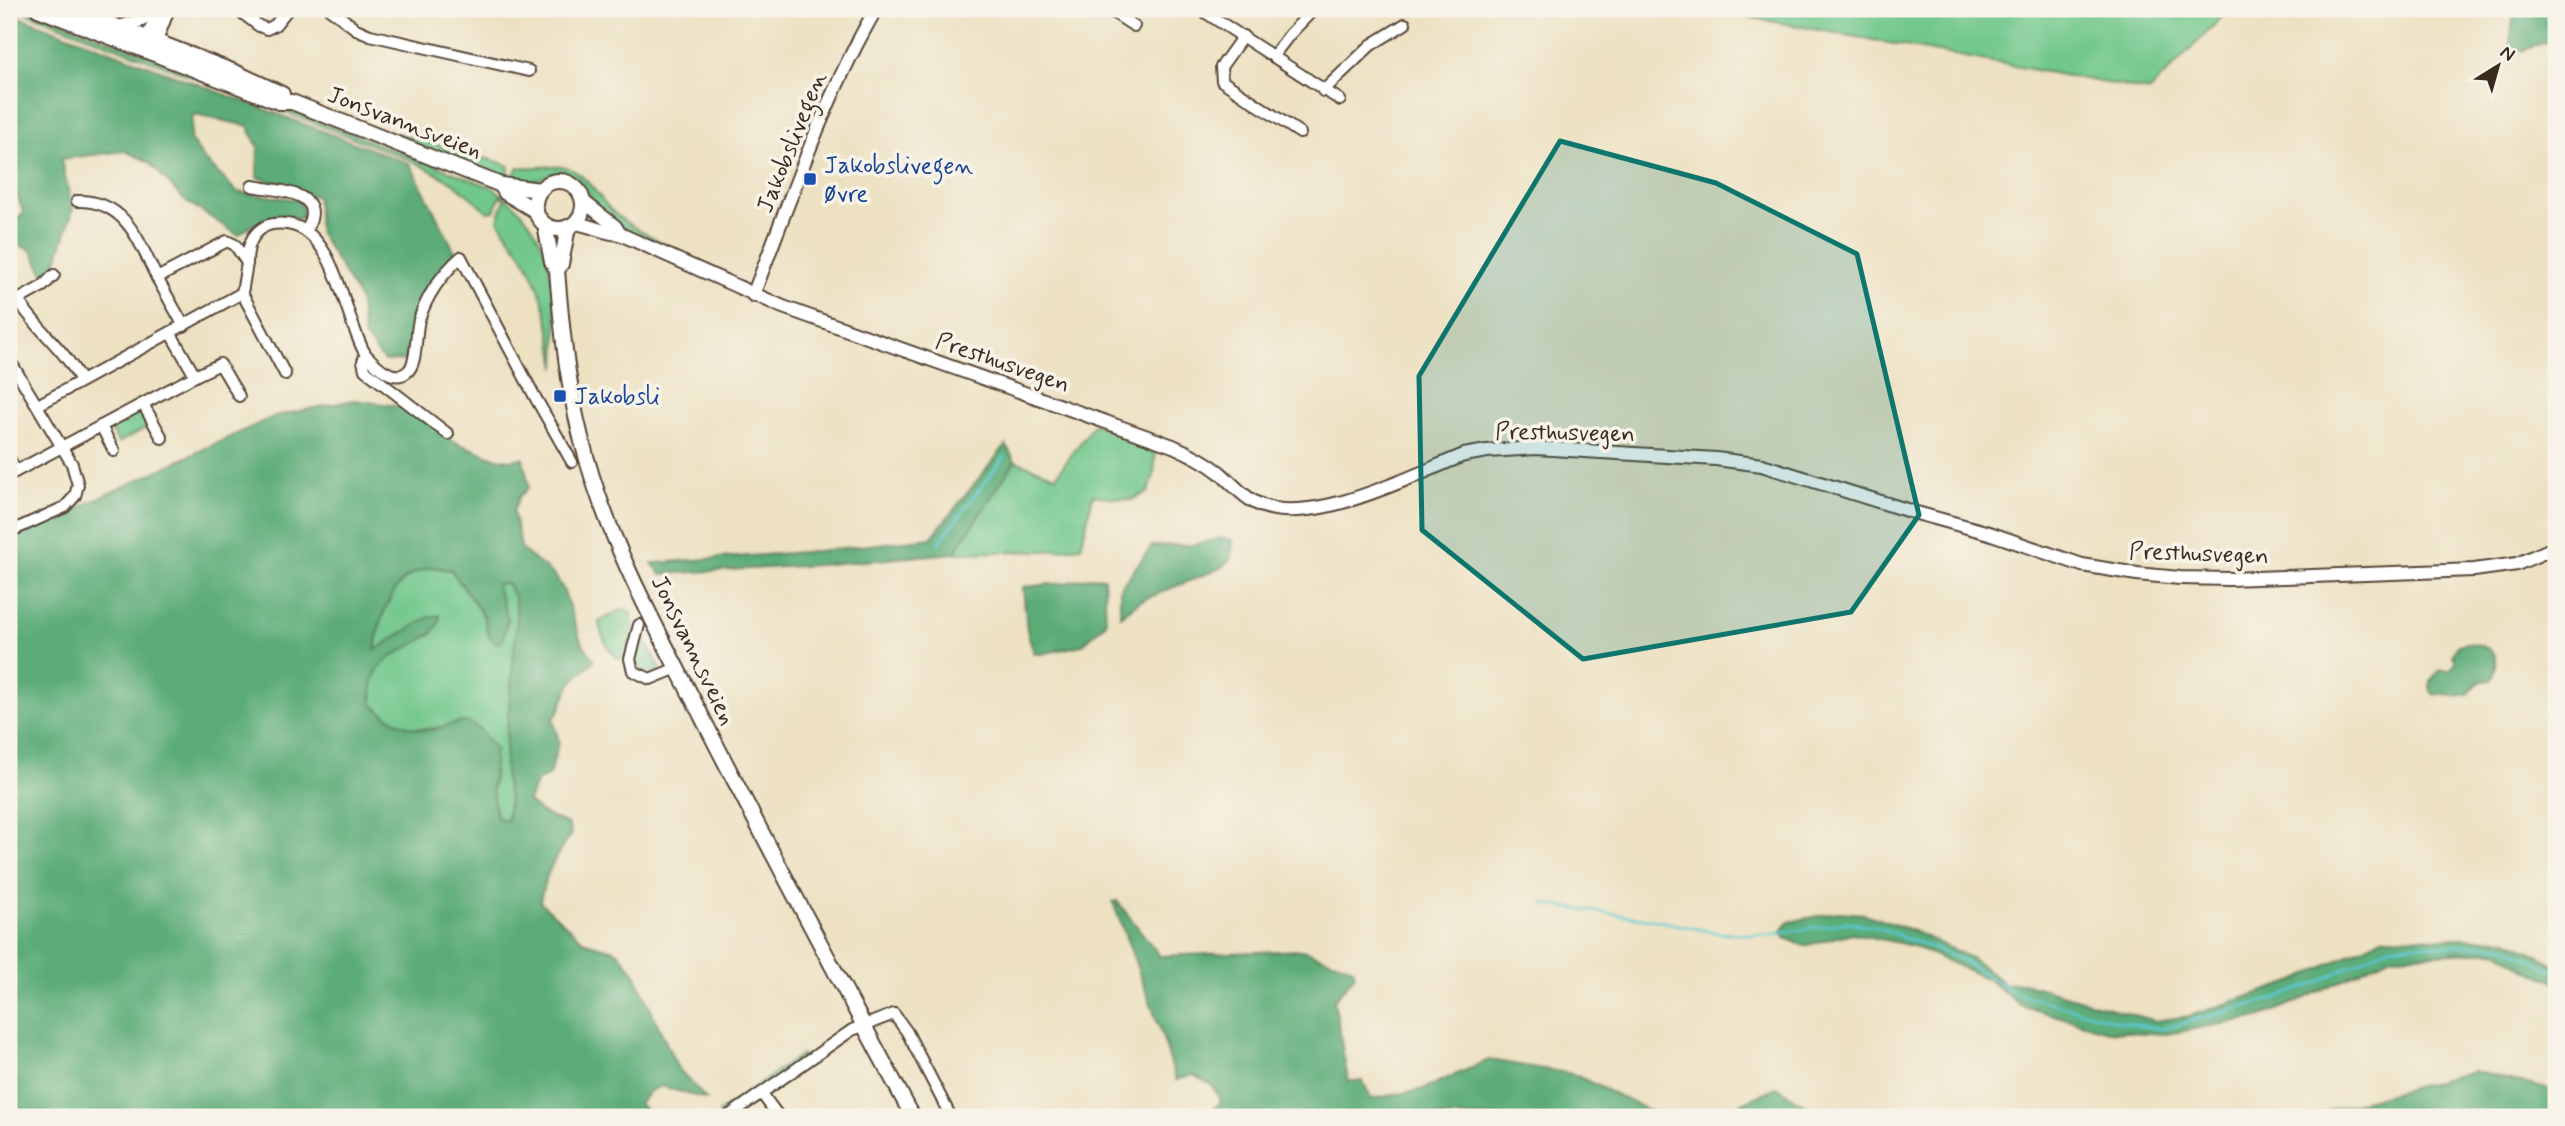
<svg xmlns="http://www.w3.org/2000/svg" width="2565" height="1126" font-family="Mynerve,sans-serif">
<style>
.green{fill:#71c78c;stroke:#567855;stroke-width:2}
.forest{fill:#5cac78;stroke:#4c6b4b;stroke-width:2;fill-rule:evenodd}
.lines{fill:none;stroke-linecap:round;stroke-linejoin:round}
.stream{stroke:#5cc9d2;stroke-width:2.5}
.minor-casing{stroke:#564537;stroke-width:14}
.tertiary-casing{stroke:#564537;stroke-width:16}
.secondary-casing{stroke:#564537;stroke-width:18}
.minor{stroke:#fff;stroke-width:10}
.tertiary{stroke:#fff;stroke-width:12}
.secondary{stroke:#fff;stroke-width:14}
.marked{fill:#0f766e;fill-opacity:0.2;stroke:#0f766e;stroke-width:5;stroke-linejoin:round}
.transit-dot{fill:#1a4fb4;stroke:#f7f3e8;stroke-width:2.5}
.labels{text-anchor:middle;stroke-width:7;stroke-linejoin:round;paint-order:stroke}
.street-label{font-size:24px;fill:#3b2a1e;stroke:#f7f3e8}
.transit-label{font-size:24px;fill:#164399;stroke:#f7f3e8;text-anchor:start}
</style>
<rect width="100%" height="100%" fill="#f7f3e8"/>
<filter id="ink" filterUnits="userSpaceOnUse"><feTurbulence type="fractalNoise" baseFrequency=".0143" numOctaves="2"/><feDisplacementMap in="SourceGraphic" scale="14" xChannelSelector="R" yChannelSelector="G"/><feConvolveMatrix kernelMatrix="1 2 1 2 8 2 1 2 1" color-interpolation-filters="sRGB"/></filter>
<filter id="wash" filterUnits="userSpaceOnUse"><feTurbulence type="fractalNoise" baseFrequency=".00686" numOctaves="4" result="noise"/><feDisplacementMap in="SourceGraphic" scale="28" xChannelSelector="R" yChannelSelector="G"/><feGaussianBlur stdDeviation="1.57" result="paint"/><feColorMatrix in="noise" values="0 0 0 0 0 0 0 0 0 0 0 0 0 0 0 0 0 1.4 0 .05"/><feComposite in="paint" operator="in"/></filter>
<g filter="url(#wash)">
<rect width="100%" height="100%" fill="#ede1c2"/>
<g class="green">
<path d="M17 9H29L491 187C558 227 558 297 556 368 551 331 545 294 526 261 518 247 506 234 498 220L505 198 500 196 494 211 488 212 454 183 413 161Z"/>
<path d="M1705 9H2230L2149 91Z"/>
<path d="M399 134 505 164 509 166 508 176 512 177 518 167C534 169 551 164 567 168 588 174 599 200 614 213 630 227 648 235 666 245 639 238 619 227 600 208 588 196 583 178 565 174 551 170 541 181 528 182 523 182 517 181 511 180L414 144Z"/>
<path d="M137 412 143 414 149 426 118 443 112 431 115 425Z"/>
<path d="M1094 424 1156 446 1154 475 1148 492 1131 500 1093 495 1081 547 1045 551 954 553 1015 461 1056 476Z"/>
<path d="M431 567 451 570 484 617 488 634 496 584H508L515 599 517 620 506 742 505 777 509 799 507 822 496 817 492 789 495 772 464 722C423 732 406 734 372 704L373 680 383 660 432 633 403 632 375 651C378 625 387 591 410 576 416 572 424 570 431 567Z"/>
<path d="M622 609 630 611 634 630 624 657 618 659C607 648 601 637 599 622Z"/>
<path d="M641 634 661 669 654 675 637 670 634 654Z"/>
<path d="M802 1054 804 1058 720 1115 719 1112Z"/>
</g>
<g class="forest">
<path d="M2514 9H2556V37L2523 51 2510 44Z"/>
<path d="M9 13 410 164 455 252 429 287 416 316 407 360 384 361 364 336 359 298 319 232 317 197 257 177 258 147 248 126 193 114 190 139 204 159 237 192 298 200 303 209 302 218 254 224 238 235 183 199 149 162 125 151 61 159 73 210 53 273 45 275 31 250 9 241V223L24 213 13 186 9 188Z"/>
<path d="M354 400 411 408 455 442 495 458 510 460 523 458 529 487 519 497 513 512 522 550 555 576 563 589 581 641 594 660C587 670 576 675 571 684 563 696 563 709 553 719L559 742 549 775 537 781 528 801 541 813 568 824 571 834C555 857 545 874 540 902L585 942 617 951 634 972 677 1067 706 1099 660 1086 650 1091 639 1104 653 1117H9V540L275 416ZM431 567 451 570 484 616 488 634 494 642H502L508 619 496 584H508L515 599 517 620 506 742 505 777 509 799 507 821 496 817 492 789 495 750C487 739 478 722 463 722 455 722 444 727 436 729 412 734 390 720 372 704 372 697 371 689 373 682 380 645 440 647 440 615L427 618 375 650C378 624 388 590 410 575 416 572 424 570 431 567Z"/>
<path d="M1006 445 1015 461 954 553 818 565 661 574 652 563 817 551 931 538Z"/>
<path d="M1221 538 1233 540 1232 557 1221 568 1140 601 1120 616V588L1152 546 1192 545Z"/>
<path d="M1091 577 1104 578 1106 623 1082 645 1041 654 1034 653 1027 630 1023 587 1065 583Z"/>
<path d="M2467 643C2491 645 2504 656 2491 680L2480 681 2468 694 2455 696 2433 694C2426 684 2433 679 2440 670H2450L2456 662 2453 655 2458 645Z"/>
<path d="M1117 901 1160 956 1302 950 1353 968 1355 975 1334 1000 1348 1081H1363L1371 1099 1421 1090 1489 1060 1573 1074 1662 1117H1205L1221 1102 1212 1085 1193 1075 1176 1080 1161 1032 1113 902Z"/>
<path d="M1838 912 1864 914 1911 930 1971 958 2005 984 2023 983 2155 1021 2190 1016 2295 981 2385 937 2508 939 2556 965V982L2525 969 2498 951 2392 956 2305 998 2260 1017 2167 1034 2108 1031 2020 1005 1988 979 1913 946 1852 933 1804 946 1785 938 1782 931 1789 922Z"/>
<path d="M2473 1071 2556 1091V1117H2306Z"/>
<path d="M1777 1087 1820 1115V1117H1712Z"/>
</g>
<g class="lines">
<g class="stream">
<path d="M938 544 1004 457"/>
<path d="M1543 904 1650 919 1718 933 1769 935 1848 922 1880 928 1960 959 2015 993 2125 1023 2162 1029 2270 1000 2312 985 2392 945 2505 946 2556 972"/>
</g>
</g>
</g>
<g filter="url(#ink)">
<g class="lines">
<g class="minor-casing">
<g id="minor">
<path d="M237 9 259 26 267 29 275 25 288 9"/>
<path d="M330 9 356 29 370 35 529 71"/>
<path d="M1108 9 1134 26"/>
<path d="M1200 9 1340 100"/>
<path d="M1243 36 1221 67 1222 81 1300 133"/>
<path d="M1273 56 1290 34 1314 9"/>
<path d="M1323 91 1371 45 1405 24"/>
<path d="M252 186C279 191 329 191 306 231"/>
<path d="M77 201C126 200 138 240 157 278"/>
<path d="M247 263C247 251 250 237 261 229 268 223 278 223 287 224 337 230 344 320 366 355L363 361 365 370 448 434"/>
<path d="M18 300C37 330 65 349 81 381"/>
<path d="M9 305 43 286 54 275"/>
<path d="M184 326 157 278 227 241 235 245 247 263 242 293"/>
<path d="M171 334 195 376 220 364 239 396"/>
<path d="M366 355C376 365 393 383 407 372 418 364 415 333 419 320 427 295 442 274 461 257L535 397 572 462"/>
<path d="M9 359 72 464 78 485 75 496 65 507 9 532"/>
<path d="M143 404 162 438"/>
<path d="M38 405 242 293 285 374"/>
<path d="M101 426 114 451"/>
<path d="M9 458 16 471"/>
<path d="M9 475 195 376"/>
<path d="M639 625 630 659 633 671 650 679 677 668"/>
<path d="M762 1094 779 1117"/>
<path d="M727 1117 852 1030 894 1014 907 1032 951 1117"/>
</g>
</g>
<g class="tertiary-casing">
<g id="tertiary">
<path d="M120 27 141 20 153 9"/>
<path d="M148 48V38L159 9"/>
<path d="M150 49 156 41 168 9"/>
<path d="M583 201 615 226 620 234"/>
<path d="M575 223C591 225 605 234 620 234L783 307 1173 446C1189 453 1205 461 1219 472 1231 482 1242 496 1256 503 1308 530 1413 475 1464 455L1487 451 1536 448 1716 459 1762 465 1913 512 1989 533 2082 565 2137 574 2180 578 2229 579 2474 570 2517 564 2556 547"/>
<path d="M753 295C791 199 824 98 876 9"/>
</g>
</g>
<g class="secondary-casing">
<g id="secondary">
<path d="M38 9 279 102H292L501 185 540 190"/>
<path d="M72 9 237 73 282 94"/>
<circle cx="559" cy="205" r="24"/>
<path d="M501 185 506 193 536 211"/>
<path d="M545 225 552 262 557 270C562 335 569 400 588 463 614 553 661 636 703 719 771 853 842 985 913 1117"/>
<path d="M557 270 561 264 568 227"/>
</g>
</g>
<use href="#minor" class="minor"/>
<use href="#tertiary" class="tertiary"/>
<use href="#secondary" class="secondary"/>
</g>
</g>
<path class="marked" d="M1560 141 1716 183 1857 254 1919 515 1851 612 1583 659 1422 530 1419 376Z"/>
<g class="transit-dot">
<rect x="803" y="172" width="14" height="14" rx="3.5"/>
<rect x="553" y="389" width="14" height="14" rx="3.5"/>
</g>
<g class="labels">
<g class="street-label">
<text transform="translate(405 122) rotate(21)" y="8">Jonsvannsveien</text>
<text transform="translate(791 142) rotate(-68)" y="8">Jakobslivegen</text>
<text transform="translate(1003 362) rotate(19)" y="8">Presthusvegen</text>
<text transform="translate(1565 432) rotate(1)" y="8">Presthusvegen</text>
<text transform="translate(2199 553) rotate(2)" y="8">Presthusvegen</text>
<text transform="translate(694 650) rotate(64)" y="8">Jonsvannsveien</text>
</g>
<g class="transit-label">
<text x="824" y="173">Jakobslivegen<tspan x="824" dy="28">øvre</tspan></text>
<text x="574" y="404">Jakobsli</text>
</g>
</g>
<rect width="2565" height="1126" fill="none" stroke="#f7f3e8" stroke-width="35"/>
<g transform="translate(2498 66) rotate(37)" stroke="#f7f3e8" stroke-width="5" paint-order="stroke">
<path d="M0-5L12 26L0 18L-12 26Z" fill="#3b2a1e"/>
<text y="-10" font-size="19" font-weight="bold" text-anchor="middle" fill="#3b2a1e">N</text>
</g>
</svg>
